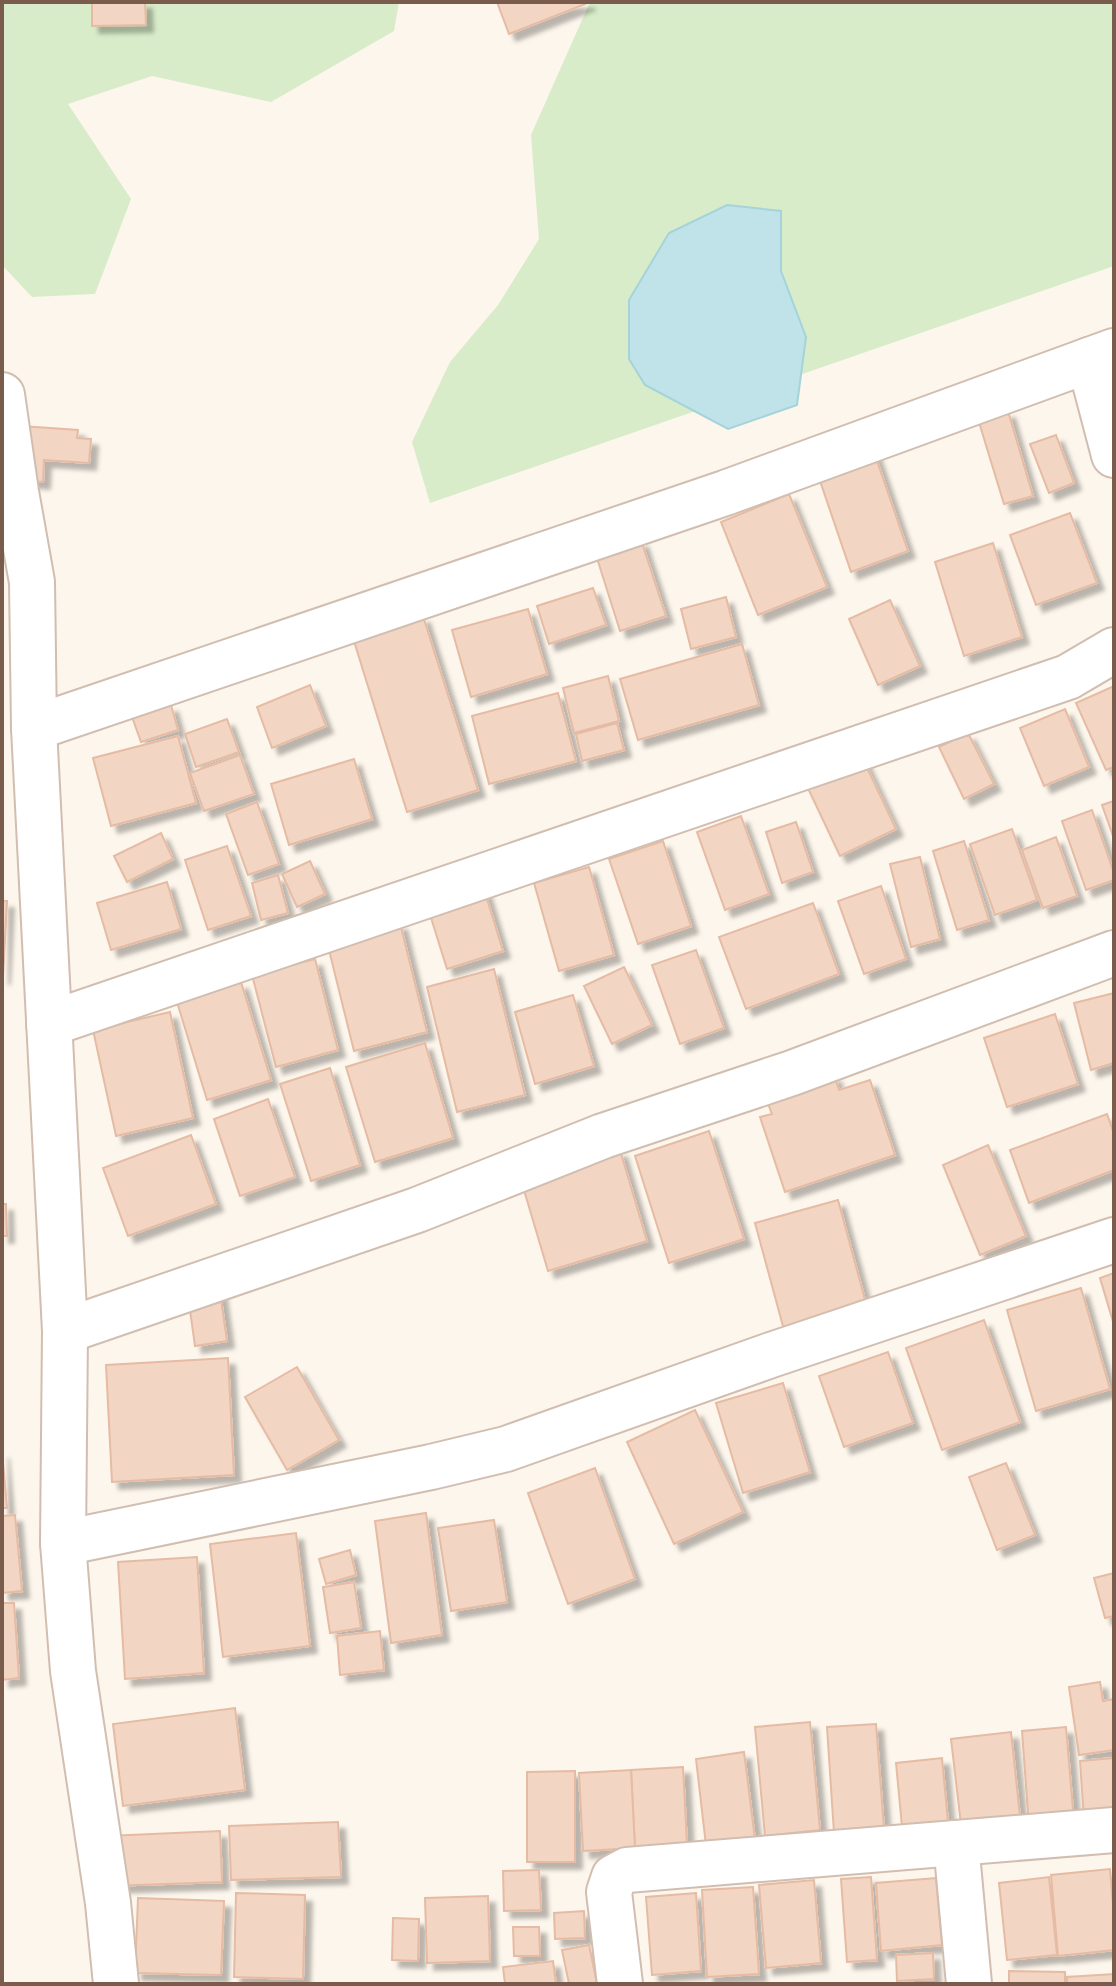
<svg xmlns="http://www.w3.org/2000/svg" width="1116" height="1986" font-family="Figtree,sans-serif">
<style>
.green{fill:#d8ecc9}
.water{fill:#bfe3e8;stroke:#a5d3da;stroke-width:2}
.building{fill:#f3d5c3;stroke:#e6bba3;stroke-width:2;filter:url(#shadow)}
.lines{fill:none;stroke-linecap:round;stroke-linejoin:round}
.minor-casing{stroke:#d1beb0;stroke-width:48}
.minor{stroke:#fff;stroke-width:44}
</style>
<defs>
<filter id="shadow"><feDropShadow dx="7" dy="7" stdDeviation="2" flood-color="#0004"/></filter>
</defs>
<rect width="100%" height="100%" fill="#fdf6ec"/>
<g class="green">
<path d="M2 2H399L394 31 271 102 152 76 68 104 131 199 95 294 32 297 2 265Z"/>
<path d="M590 2H1114V266L430 503 412 442 450 362 498 305 539 239 531 135Z"/>
</g>
<path class="water" d="M727 205 781 211V271L806 337 797 405 728 429 645 385 629 359V300L669 233Z"/>
<g class="building">
<path d="M92 2H145L146 25 92 26Z"/>
<path d="M497 2H587L588 3 509 34Z"/>
<path d="M1008 411 1033 496 1004 504 978 419Z"/>
<path d="M21 426 78 430 77 438 91 439 89 463 44 460 43 482 18 480Z"/>
<path d="M1056 435 1074 483 1049 493 1030 444Z"/>
<path d="M874 452 908 551 851 572 817 472Z"/>
<path d="M789 494 827 587 758 615 721 522Z"/>
<path d="M1070 513 1097 583 1036 605 1010 535Z"/>
<path d="M641 540 666 616 620 631 596 555Z"/>
<path d="M993 543 1022 637 964 656 935 562Z"/>
<path d="M593 588 606 625 549 644 537 606Z"/>
<path d="M726 597 736 637 691 649 681 609Z"/>
<path d="M890 600 920 666 878 685 849 619Z"/>
<path d="M528 609 547 674 471 697 452 630Z"/>
<path d="M423 616 478 790 407 812 353 638Z"/>
<path d="M742 644 759 705 638 740 620 679Z"/>
<path d="M608 676 619 721 574 733 563 688Z"/>
<path d="M310 685 326 726 272 748 257 707Z"/>
<path d="M1114 686V767L1106 770 1076 703Z"/>
<path d="M558 693 576 761 489 784 472 716Z"/>
<path d="M171 705 178 730 141 742 132 717Z"/>
<path d="M1065 709 1089 767 1044 786 1020 728Z"/>
<path d="M227 719 239 752 196 767 185 734Z"/>
<path d="M617 723 624 750 582 761 576 734Z"/>
<path d="M968 733 994 784 964 799 939 747Z"/>
<path d="M178 736 196 803 111 826 93 758Z"/>
<path d="M240 755 254 794 204 811 190 773Z"/>
<path d="M861 755 896 829 840 856 805 782Z"/>
<path d="M354 759 372 819 289 845 271 784Z"/>
<path d="M1114 801V839L1102 805Z"/>
<path d="M257 802 279 864 248 875 226 814Z"/>
<path d="M1092 810 1114 873V880L1086 890 1062 821Z"/>
<path d="M741 816 769 894 725 910 697 832Z"/>
<path d="M796 822 813 872 782 883 766 832Z"/>
<path d="M1012 829 1037 900 995 915 970 844Z"/>
<path d="M161 833 173 859 127 882 114 856Z"/>
<path d="M1056 837 1077 896 1043 908 1022 850Z"/>
<path d="M663 841 691 926 638 944 609 859Z"/>
<path d="M964 841 989 920 957 930 933 851Z"/>
<path d="M227 846 251 916 208 930 185 860Z"/>
<path d="M920 857 940 939 911 947 890 864Z"/>
<path d="M310 861 325 894 297 907 282 874Z"/>
<path d="M589 867 614 955 559 971 534 883Z"/>
<path d="M278 875 288 913 261 920 252 883Z"/>
<path d="M167 882 181 929 111 950 97 903Z"/>
<path d="M483 886 503 951 447 969 427 905Z"/>
<path d="M881 886 906 959 864 974 838 901Z"/>
<path d="M2 901H7L3 977H2Z"/>
<path d="M813 903 839 974 746 1009 719 937Z"/>
<path d="M400 923 427 1032 354 1051 327 942Z"/>
<path d="M696 950 724 1028 680 1044 652 965Z"/>
<path d="M315 959 338 1050 276 1067 252 975Z"/>
<path d="M624 967 652 1025 612 1044 584 986Z"/>
<path d="M494 969 525 1095 457 1112 427 987Z"/>
<path d="M241 982 271 1080 207 1100 177 1002Z"/>
<path d="M1114 993V1063L1091 1070 1074 1003Z"/>
<path d="M573 995 594 1066 535 1084 515 1012Z"/>
<path d="M170 1012 193 1118 116 1136 93 1030Z"/>
<path d="M1055 1014 1078 1084 1007 1107 984 1038Z"/>
<path d="M425 1043 453 1138 375 1162 346 1067Z"/>
<path d="M330 1068 360 1165 311 1181 280 1084Z"/>
<path d="M834 1075 839 1090 870 1080 895 1155 785 1192 760 1117 772 1114 766 1098Z"/>
<path d="M268 1099 295 1177 240 1196 214 1119Z"/>
<path d="M1107 1114 1114 1134V1170L1029 1203 1010 1150Z"/>
<path d="M709 1131 744 1239 669 1263 635 1156Z"/>
<path d="M191 1135 216 1204 128 1236 103 1168Z"/>
<path d="M988 1145 1026 1236 980 1255 943 1165Z"/>
<path d="M620 1150 647 1241 548 1271 521 1180Z"/>
<path d="M838 1200 867 1307 784 1330 755 1223Z"/>
<path d="M2 1204H6L7 1236H2Z"/>
<path d="M1114 1273V1325L1100 1278Z"/>
<path d="M1081 1288 1110 1389 1036 1411 1007 1310Z"/>
<path d="M220 1292 227 1341 195 1346 188 1296Z"/>
<path d="M984 1320 1020 1422 942 1450 906 1348Z"/>
<path d="M888 1352 913 1423 844 1447 819 1376Z"/>
<path d="M228 1358 234 1475 112 1482 106 1365Z"/>
<path d="M297 1367 339 1440 287 1470 245 1397Z"/>
<path d="M783 1383 810 1472 743 1493 716 1403Z"/>
<path d="M695 1410 743 1512 674 1544 627 1442Z"/>
<path d="M2 1451 7 1508H2Z"/>
<path d="M1006 1463 1035 1535 997 1550 969 1477Z"/>
<path d="M595 1468 635 1579 568 1604 528 1493Z"/>
<path d="M426 1513 442 1635 391 1643 375 1521Z"/>
<path d="M15 1515 22 1591 2 1593V1516Z"/>
<path d="M494 1520 507 1602 451 1611 438 1528Z"/>
<path d="M296 1533 310 1646 223 1657 210 1544Z"/>
<path d="M350 1550 356 1575 326 1584 319 1559Z"/>
<path d="M197 1557 204 1673 125 1679 118 1562Z"/>
<path d="M1114 1573V1616L1105 1618 1094 1578Z"/>
<path d="M354 1582 361 1628 330 1633 323 1587Z"/>
<path d="M2 1603H14L19 1678 2 1680Z"/>
<path d="M380 1631 384 1670 340 1675 337 1636Z"/>
<path d="M1100 1682 1103 1701 1114 1699V1750L1079 1755 1069 1687Z"/>
<path d="M235 1708 245 1790 123 1806 113 1724Z"/>
<path d="M810 1722 820 1830 765 1836 755 1727Z"/>
<path d="M876 1724 884 1829 834 1833 827 1727Z"/>
<path d="M1066 1727 1074 1822 1029 1826 1022 1731Z"/>
<path d="M1011 1732 1021 1826 962 1833 951 1739Z"/>
<path d="M744 1752 756 1847 707 1854 696 1759Z"/>
<path d="M942 1758 949 1833 903 1837 896 1763Z"/>
<path d="M1114 1758V1818L1084 1820 1080 1761Z"/>
<path d="M683 1767 687 1845 635 1848 631 1770Z"/>
<path d="M631 1770 635 1848 583 1851 579 1773Z"/>
<path d="M575 1771V1862H527V1772Z"/>
<path d="M338 1822 341 1877 231 1880 229 1826Z"/>
<path d="M220 1831 222 1882 109 1886 107 1836Z"/>
<path d="M1110 1869 1114 1917V1950L1058 1956 1051 1875Z"/>
<path d="M539 1870 541 1910 504 1911 503 1871Z"/>
<path d="M871 1877 877 1960 847 1962 841 1879Z"/>
<path d="M1049 1877 1057 1955 1007 1960 999 1883Z"/>
<path d="M936 1878 942 1945 881 1951 876 1883Z"/>
<path d="M814 1880 821 1963 766 1968 759 1885Z"/>
<path d="M753 1887 759 1974 707 1977 702 1890Z"/>
<path d="M236 1893 305 1895 303 1979 234 1977Z"/>
<path d="M696 1893 701 1971 652 1975 646 1897Z"/>
<path d="M488 1896 490 1961 427 1963 425 1898Z"/>
<path d="M138 1898 224 1901 221 1975 135 1973Z"/>
<path d="M584 1911 585 1938 555 1939 554 1913Z"/>
<path d="M393 1918 419 1919 418 1961 392 1960Z"/>
<path d="M513 1927H539L540 1956H514Z"/>
<path d="M589 1945 597 1984H569L562 1950Z"/>
<path d="M933 1953 934 1979 897 1981 896 1955Z"/>
<path d="M553 1961 556 1984H505L503 1967Z"/>
<path d="M1009 1971 1065 1972V1984H1009Z"/>
<path d="M1114 1974V1984H1067V1977Z"/>
</g>
<g class="lines">
<g class="minor-casing">
<g id="minor">
<path d="M1089 360 1114 455"/>
<path d="M2 395 16 492 32 582 34 728 65 1331 63 1543 73 1671 108 1903 116 1984"/>
<path d="M34 728 725 493 1114 351"/>
<path d="M49 1024 1068 677 1114 650"/>
<path d="M65 1331 417 1210 603 1136 792 1073 1114 953"/>
<path d="M63 1543 431 1467 506 1449 771 1355 1114 1240"/>
<path d="M956 1843 969 1984"/>
<path d="M620 1984 609 1892 614 1877 627 1870 1114 1830"/>
</g>
</g>
<use href="#minor" class="minor"/>
</g>
<rect width="1116" height="1986" fill="none" stroke="#7a5c4d" stroke-width="8"/>
</svg>
